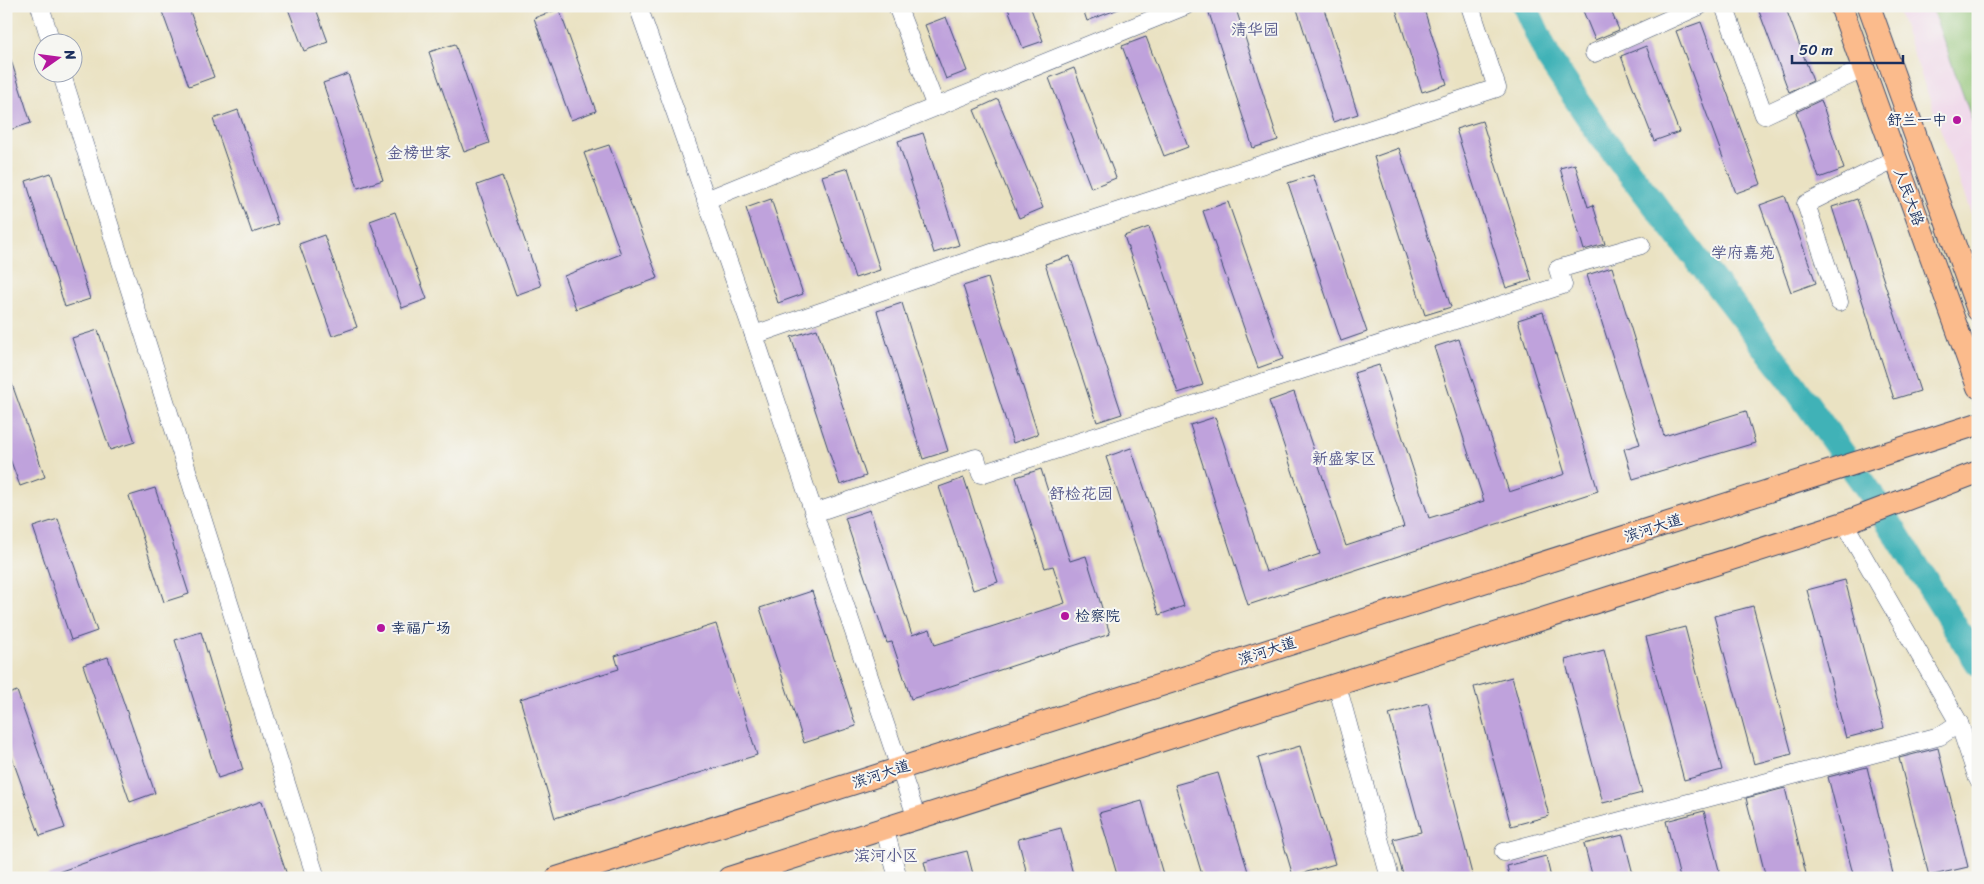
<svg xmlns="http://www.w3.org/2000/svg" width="1984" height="884" font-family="Sriracha,'LXGW WenKai TC',sans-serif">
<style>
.built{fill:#eed0e8}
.green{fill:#90c375;stroke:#56796a}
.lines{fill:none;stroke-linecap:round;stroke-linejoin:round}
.river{stroke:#41b2b7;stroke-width:26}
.building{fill:#bfa2dc}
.minor-casing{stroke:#3a4a6d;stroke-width:19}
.major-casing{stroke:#3a4a6d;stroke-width:24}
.minor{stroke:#fff;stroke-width:18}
.major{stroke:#fbbb8c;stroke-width:22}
.poi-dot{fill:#b5179e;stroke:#f6f6f2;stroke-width:2}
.labels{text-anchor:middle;stroke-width:4;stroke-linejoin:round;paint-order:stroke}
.poi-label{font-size:15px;fill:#1b2f5e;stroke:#f6f6f2;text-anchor:start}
.street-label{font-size:15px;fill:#1b2f5e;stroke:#f6f6f2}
.neighbourhood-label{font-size:16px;fill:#54578a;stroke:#f6f6f2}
</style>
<rect width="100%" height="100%" fill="#f6f6f2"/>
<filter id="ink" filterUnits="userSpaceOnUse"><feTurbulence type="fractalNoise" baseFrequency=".02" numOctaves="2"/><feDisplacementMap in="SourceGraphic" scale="10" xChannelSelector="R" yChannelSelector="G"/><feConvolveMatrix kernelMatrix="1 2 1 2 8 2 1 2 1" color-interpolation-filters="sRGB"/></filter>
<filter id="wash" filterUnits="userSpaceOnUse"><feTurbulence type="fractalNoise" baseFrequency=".0096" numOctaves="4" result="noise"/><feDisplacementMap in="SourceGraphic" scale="20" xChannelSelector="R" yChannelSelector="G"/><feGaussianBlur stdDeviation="1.12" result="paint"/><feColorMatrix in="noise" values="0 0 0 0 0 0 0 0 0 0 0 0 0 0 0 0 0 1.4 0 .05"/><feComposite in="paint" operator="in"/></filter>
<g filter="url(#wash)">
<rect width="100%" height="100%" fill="#eae2c2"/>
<path class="built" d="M1896 6H1978V233Z"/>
<path class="green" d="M1931 6H1978V136Z"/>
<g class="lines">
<path class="river" d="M1525 6 1548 57 1601 136 1783 370 1867 488 1978 663"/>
</g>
<g id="blocks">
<g class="building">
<path d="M160 6H188L214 77 189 86Z"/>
<path d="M287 6H315L328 42 304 51Z"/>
<path d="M1007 6H1030L1043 41 1023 48Z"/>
<path d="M1082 6H1124V7L1087 21Z"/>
<path d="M1230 6H1235L1278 140 1253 148 1209 13Z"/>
<path d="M1296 6H1323L1358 114 1333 122Z"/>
<path d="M1395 6H1423L1447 84 1422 92Z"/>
<path d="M1581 6H1609L1619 30 1595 40Z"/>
<path d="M1757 6H1785L1813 81 1789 92Z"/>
<path d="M559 9 596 111 571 120 534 18Z"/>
<path d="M946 17 967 71 946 79 925 25Z"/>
<path d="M1701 22 1761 184 1736 193 1676 31Z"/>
<path d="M1146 37 1188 147 1164 156 1122 46Z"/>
<path d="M455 44 489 143 464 152 429 52Z"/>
<path d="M1646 46 1679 132 1654 141 1621 56Z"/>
<path d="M6 54H9L31 123 6 131Z"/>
<path d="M1074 68 1116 178 1091 188 1049 78Z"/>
<path d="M348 74 383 180 358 188 323 83Z"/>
<path d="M998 99 1043 208 1019 218 974 110Z"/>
<path d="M1821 100 1844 169 1819 178 1796 112Z"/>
<path d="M238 110 278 224 252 233 213 119Z"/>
<path d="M1482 121 1532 280 1506 288 1456 129Z"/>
<path d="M923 133 959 245 934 253 898 141Z"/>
<path d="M609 145 658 278 576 309 564 276 621 254 584 153Z"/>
<path d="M1399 148 1451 307 1425 315 1374 157Z"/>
<path d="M1575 164 1588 207 1593 205 1605 244 1584 250 1560 168Z"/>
<path d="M848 168 880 270 855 278 822 176Z"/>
<path d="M51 173 90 299 65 307 26 181Z"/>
<path d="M1313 175 1367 332 1341 341 1288 183Z"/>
<path d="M502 176 541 286 516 295 477 185Z"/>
<path d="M1785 196 1816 283 1791 292 1760 205Z"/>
<path d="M771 199 803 294 778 303 746 208Z"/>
<path d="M1857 199 1920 391 1894 399 1832 207Z"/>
<path d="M1228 202 1283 359 1258 368 1203 211Z"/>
<path d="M395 212 427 299 402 308 370 221Z"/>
<path d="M1149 227 1203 385 1178 393 1124 236Z"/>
<path d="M324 235 357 327 332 336 299 244Z"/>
<path d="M1070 256 1122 414 1097 422 1045 264Z"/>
<path d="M1612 267 1664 436 1746 411 1755 443 1633 479 1624 449 1640 444 1587 275Z"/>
<path d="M988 278 1038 434 1013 443 963 286Z"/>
<path d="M902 303 948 451 923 459 877 311Z"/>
<path d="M1543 312 1598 491 1248 605 1190 425 1215 417 1266 572 1320 554 1269 401 1294 392 1346 546 1404 527 1354 373 1379 365 1429 518 1484 501 1434 347 1459 339 1509 492 1565 474 1518 320Z"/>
<path d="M817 329 866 476 840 485 791 337Z"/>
<path d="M98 330 135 442 110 450 72 338Z"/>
<path d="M6 373H8L45 477 20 486 6 448Z"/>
<path d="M1131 448 1184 606 1159 615 1106 457Z"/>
<path d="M1041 469 1070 561 1086 556 1110 634 911 699 892 642 887 643 845 518 870 510 912 635 930 629 935 645 1065 603 1053 566 1045 568 1016 477Z"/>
<path d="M964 478 998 582 973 590 939 487Z"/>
<path d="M155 488 189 594 164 602 129 496Z"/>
<path d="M58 519 97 631 71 640 33 527Z"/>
<path d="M1845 580 1884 728 1846 738 1807 590Z"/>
<path d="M812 591 856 726 804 743 760 608Z"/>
<path d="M1753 606 1792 754 1754 764 1714 616Z"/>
<path d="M716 624 757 755 555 818 520 699 619 669 615 656Z"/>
<path d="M1685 627 1722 770 1684 780 1646 637Z"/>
<path d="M201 632 243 770 218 778 175 640Z"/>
<path d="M1604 650 1642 793 1603 803 1565 660Z"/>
<path d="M108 657 155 793 130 802 83 665Z"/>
<path d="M1512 677 1549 816 1511 826 1474 687Z"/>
<path d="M17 691 65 828 40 836 6 741V695Z"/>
<path d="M1428 703 1473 878H1404L1393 839 1421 832 1389 714Z"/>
<path d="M1300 746 1335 864 1293 876 1258 758Z"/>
<path d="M1938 748 1968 867 1929 876 1899 758Z"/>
<path d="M1867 767 1894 878H1854L1828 777Z"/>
<path d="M1218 773 1250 878H1203L1175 785Z"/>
<path d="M1785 788 1807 878H1766L1746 798Z"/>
<path d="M262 801 288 878H48L47 876Z"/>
<path d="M1142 801 1164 878H1118L1099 813Z"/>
<path d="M1704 811 1721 878H1680L1666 821Z"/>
<path d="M1061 828 1074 878H1028L1018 839Z"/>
<path d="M1623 835 1634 878H1593L1584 844Z"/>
<path d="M967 851 974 878H928L924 862Z"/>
<path d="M1546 856 1551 878H1510L1507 866Z"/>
</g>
</g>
</g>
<g filter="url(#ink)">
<use href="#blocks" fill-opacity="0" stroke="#3a4a6d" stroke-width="1"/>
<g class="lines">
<g class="minor-casing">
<g id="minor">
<path d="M40 6 51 42"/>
<path d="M638 6 754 335 917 819"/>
<path d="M897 6 936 107"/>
<path d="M1724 6 1764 115 1863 69"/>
<path d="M1594 53 1699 6"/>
<path d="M61 72 316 878"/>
<path d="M706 200 1185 6"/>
<path d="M1839 302 1806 204 1896 159"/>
<path d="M754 335 1015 245 1497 88 1470 6"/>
<path d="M814 513 976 458 981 474 1563 285 1558 269 1641 245"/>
<path d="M1844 523 1959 723 1978 779"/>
<path d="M1337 685 1390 878"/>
<path d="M884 827 898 878"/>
<path d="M1504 852 1940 736 1959 723"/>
</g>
</g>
<g class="major-casing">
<g id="major">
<path d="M1841 6 1978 387"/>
<path d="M1869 6 1978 310"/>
<path d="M557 878 1978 424"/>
<path d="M729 878 1844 523 1978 472"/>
</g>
</g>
<use href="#minor" class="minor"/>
<use href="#major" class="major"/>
</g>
</g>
<g class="poi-dot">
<circle cx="1957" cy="120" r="5"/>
<circle cx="1065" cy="616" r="5"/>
<circle cx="381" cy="628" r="5"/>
</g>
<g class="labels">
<g class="poi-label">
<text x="1947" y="125" text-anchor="end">舒兰一中</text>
<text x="1075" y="621">检察院</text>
<text x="391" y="633">幸福广场</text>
</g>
<g class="street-label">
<text transform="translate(1909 197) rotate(70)" y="5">人民大路</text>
<text transform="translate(1653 528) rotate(-18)" y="5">滨河大道</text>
<text transform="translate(1267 651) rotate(-18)" y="5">滨河大道</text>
<text transform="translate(881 774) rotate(-18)" y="5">滨河大道</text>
</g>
<g class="neighbourhood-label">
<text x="1255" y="35">清华园</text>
<text x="419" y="158">金榜世家</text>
<text x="1743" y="258">学府嘉苑</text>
<text x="1344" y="464">新盛家区</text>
<text x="1081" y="499">舒检花园</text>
<text x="886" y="861">滨河小区</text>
</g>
</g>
<rect width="1984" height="884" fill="none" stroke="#f6f6f2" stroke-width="25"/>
<g transform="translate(58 58) rotate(76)"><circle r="24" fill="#f6f6f2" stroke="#9ea6b7"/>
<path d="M0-4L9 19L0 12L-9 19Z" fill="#b5179e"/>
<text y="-8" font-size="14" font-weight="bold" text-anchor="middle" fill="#1b2f5e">N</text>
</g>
<path d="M1792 55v8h111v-8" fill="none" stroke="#1b2f5e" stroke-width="2.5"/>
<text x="1799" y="55" font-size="15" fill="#1b2f5e" stroke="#f6f6f2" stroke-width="4" paint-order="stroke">50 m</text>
</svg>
